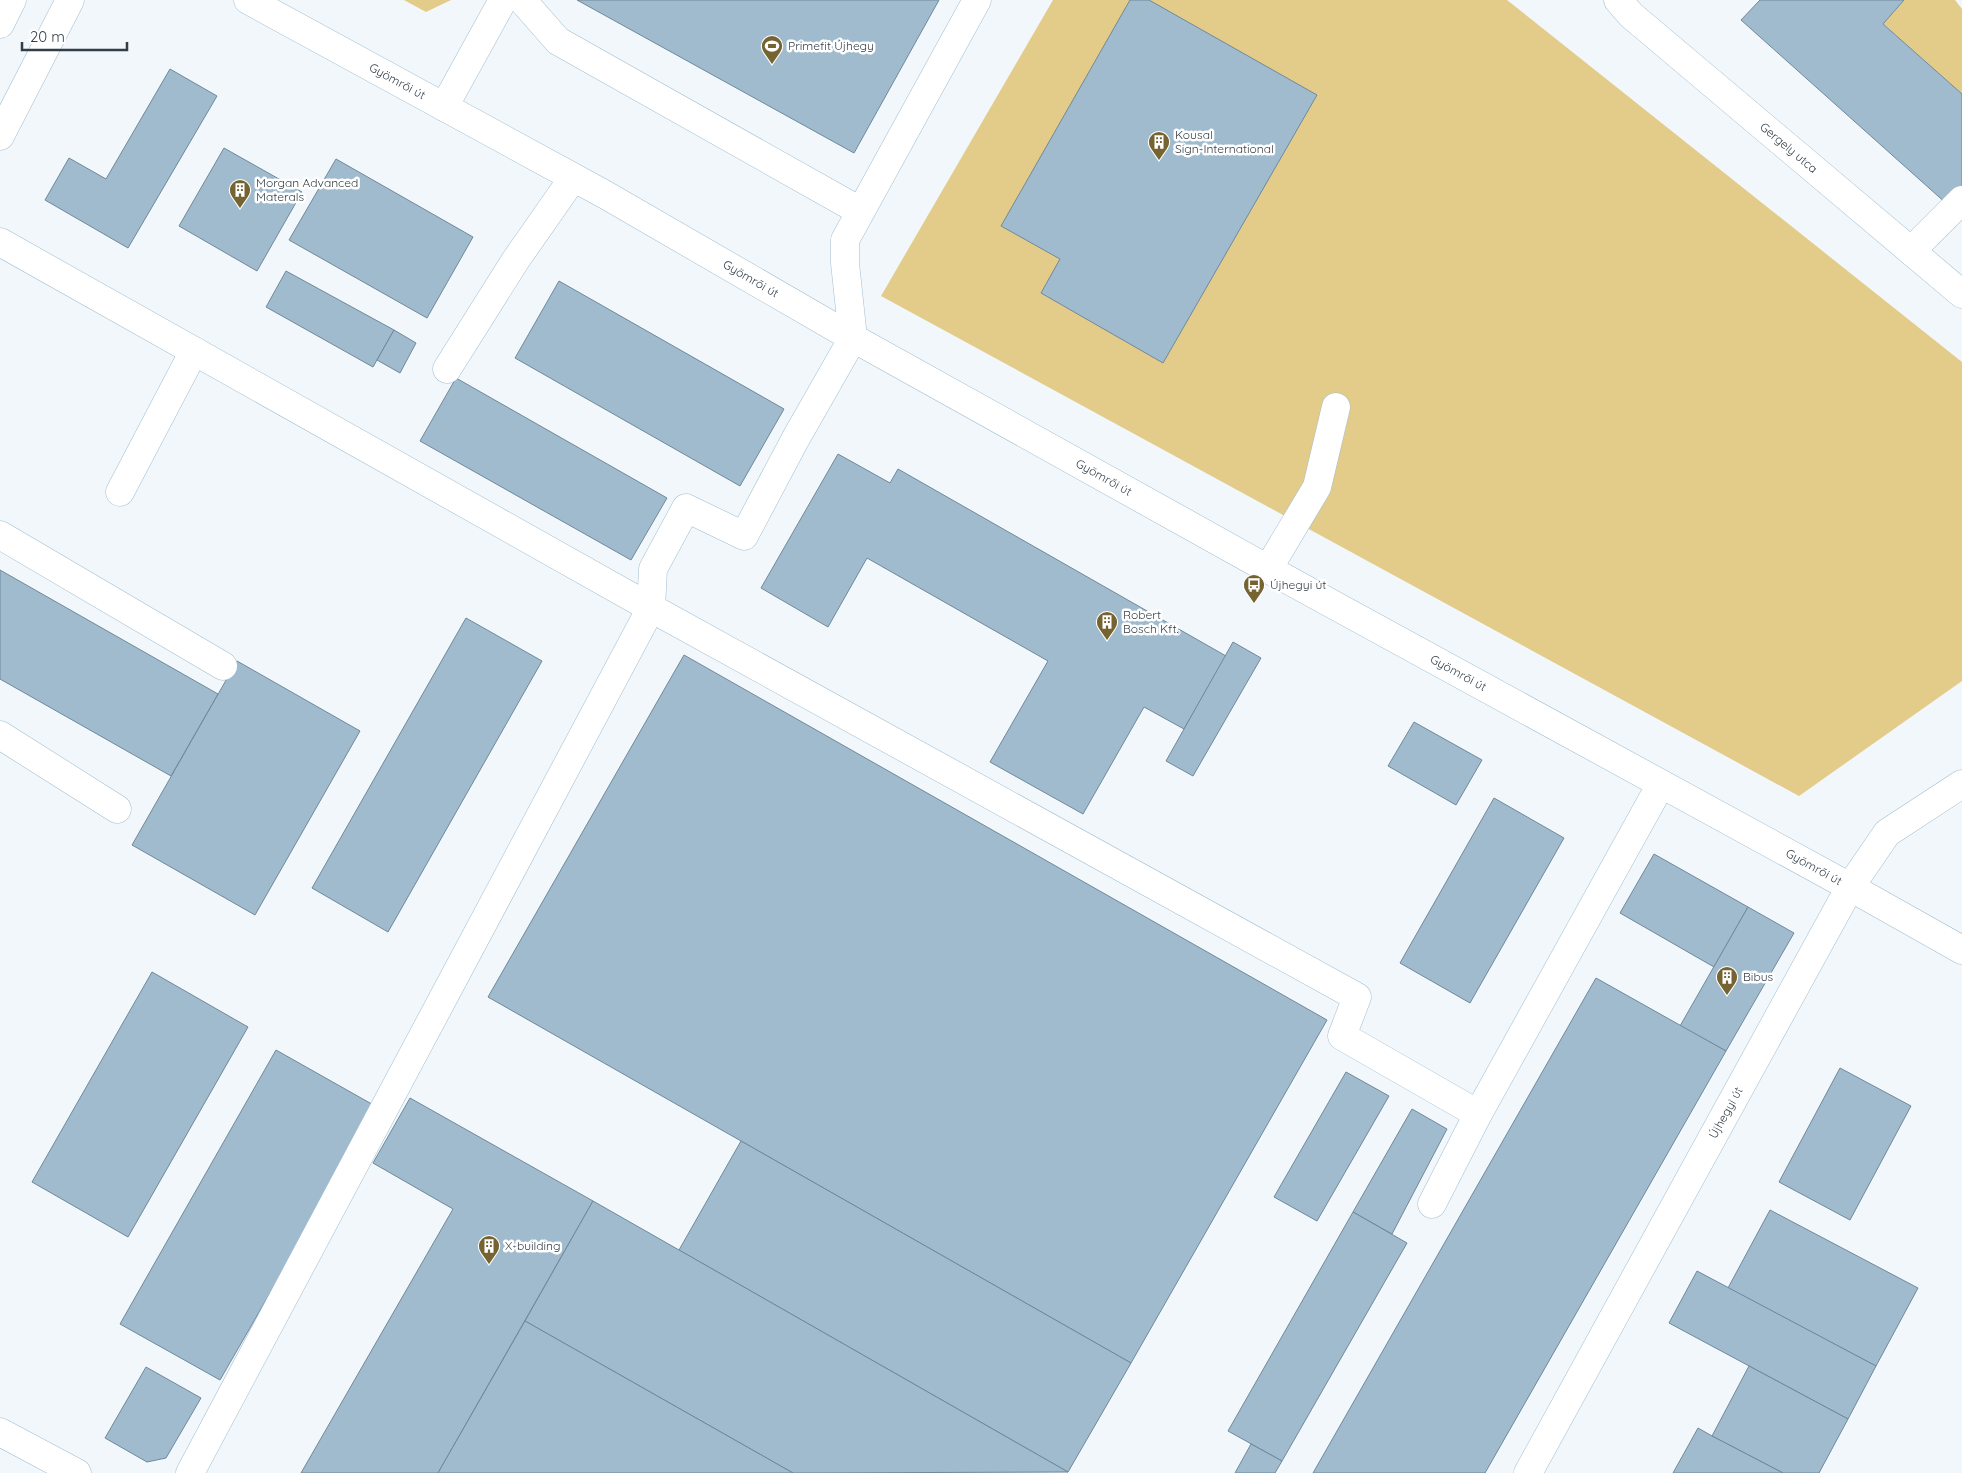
<svg xmlns="http://www.w3.org/2000/svg" width="1962" height="1473" font-family="Quicksand,sans-serif">
<style>
.green{fill:#e3cb89}
.building{fill:#a0bbce;stroke:#6f899b}
.lines{fill:none;stroke-linecap:round;stroke-linejoin:round}
.minor-casing{stroke:#a2bed1;stroke-width:29}
.minor{stroke:#fff;stroke-width:28}
.labels{text-anchor:middle;stroke-width:5;stroke-linejoin:round;paint-order:stroke}
.poi-label{font-size:12px;fill:#323d45;stroke:#fff;text-anchor:start}
.street-label{font-size:12px;fill:#323d45;stroke:#fff}
</style>
<rect width="100%" height="100%" fill="#f1f7fb"/>
<g class="green">
<path d="M404 0H451L426 12Z"/>
<path d="M1053 0H1507L1962 362V681L1799 796 881 296Z"/>
<path d="M1904 0H1955L1962 9V94L1883 24Z"/>
</g>
<g class="building">
<path d="M577 0H939L854 153Z"/>
<path d="M1130 0H1149L1317 95 1163 363 1041 293 1060 259 1001 226Z"/>
<path d="M1760 0H1904L1883 24 1962 94V190L1948 205 1741 20Z"/>
<path d="M170 69 217 96 128 248 45 200 69 158 106 179Z"/>
<path d="M224 148 302 192 257 271 179 226Z"/>
<path d="M336 159 473 237 427 318 289 240Z"/>
<path d="M286 271 394 330 373 367 266 307Z"/>
<path d="M559 281 784 409 740 486 515 358Z"/>
<path d="M394 330 416 343 400 373 377 360Z"/>
<path d="M456 378 667 498 631 560 420 441Z"/>
<path d="M838 454 890 483 898 469 1226 656 1184 729 1144 707 1083 814 990 762 1048 661 867 558 828 627 761 588Z"/>
<path d="M0 570 218 694 171 776 0 679Z"/>
<path d="M466 618 542 661 388 932 312 888Z"/>
<path d="M1233 642 1261 658 1193 776 1166 761Z"/>
<path d="M684 655 1327 1020 1131 1363 488 997Z"/>
<path d="M237 661 360 731 255 915 132 845Z"/>
<path d="M1414 722 1482 760 1456 805 1388 766Z"/>
<path d="M1494 798 1564 838 1470 1003 1400 963Z"/>
<path d="M1654 854 1748 907 1714 967 1620 913Z"/>
<path d="M1748 907 1794 933 1726 1051 1680 1026Z"/>
<path d="M152 972 248 1027 128 1237 32 1182Z"/>
<path d="M1596 978 1726 1051 1485 1473H1313Z"/>
<path d="M276 1050 377 1107 220 1380 120 1324Z"/>
<path d="M1840 1068 1911 1106 1850 1220 1779 1182Z"/>
<path d="M1346 1072 1389 1096 1317 1221 1274 1197Z"/>
<path d="M410 1098 593 1201 438 1473H301L453 1209 373 1163Z"/>
<path d="M1412 1109 1447 1129 1392 1234 1353 1212Z"/>
<path d="M741 1141 1131 1363 1068 1472 679 1250Z"/>
<path d="M593 1201 679 1250 1068 1472 793 1473 525 1321Z"/>
<path d="M1770 1210 1918 1288 1876 1366 1728 1288Z"/>
<path d="M1353 1212 1407 1243 1282 1461 1228 1431Z"/>
<path d="M1697 1271 1876 1366 1848 1419 1669 1323Z"/>
<path d="M525 1321 793 1473H438Z"/>
<path d="M1749 1366 1848 1419 1819 1473H1783L1712 1436Z"/>
<path d="M146 1367 201 1398 166 1458 147 1462 105 1438Z"/>
<path d="M1698 1428 1712 1436 1783 1473H1673Z"/>
<path d="M1251 1444 1282 1461 1275 1473H1235Z"/>
</g>
<g class="lines">
<g class="minor-casing">
<g id="minor">
<path id="s1" d="M248 0 604 194 853 338 1268 569 1850 887 1962 950"/>
<path d="M522 0 558 41 860 211"/>
<path id="s2" d="M1618 0 1631 15 1962 294"/>
<path d="M0 24 12 0"/>
<path d="M444 107 503 0"/>
<path d="M0 136 70 0"/>
<path d="M0 242 651 608 1357 997 1342 1036 1478 1114"/>
<path d="M1911 251 1962 200"/>
<path d="M447 369 515 261 573 178"/>
<path d="M120 492 194 351"/>
<path d="M0 535 223 666"/>
<path d="M1268 569 1317 487 1336 407"/>
<path d="M0 735 117 809"/>
<path d="M1432 1204 1478 1114 1661 784"/>
<path d="M0 1432 77 1473"/>
<path d="M190 1473 651 608 653 569 686 508 744 536 796 438 853 338 845 263V240L977 0"/>
<path id="s3" d="M1528 1473 1850 887 1887 833 1962 784"/>
</g>
</g>
<use href="#minor" class="minor"/>
</g>
<defs>
<g id="stadium-pin" transform="scale(1.125)"><path d="M0 17L-7.5 6A9.5 9.5 0 1 1 7.5 6Z" fill="#756432" stroke="#fff"/><path d="M0-5a6.5 5 0 1 0 0 10a6.5 5 0 1 0 0-10ZM-3.5-1.8h7v3.6h-7Z" fill="#fff"/></g>
<g id="building-pin" transform="scale(1.125)"><path d="M0 17L-7.5 6A9.5 9.5 0 1 1 7.5 6Z" fill="#756432" stroke="#fff"/><path d="M-4-6H4V6H1V3H-1V6H-4ZM-2.5-4.3h1.7v1.8h-1.7ZM.8-4.3h1.7v1.8H.8ZM-2.5-1h1.7V.8h-1.7ZM.8-1h1.7V.8H.8Z" fill="#fff"/></g>
<g id="bus-pin" transform="scale(1.125)"><path d="M0 17L-7.5 6A9.5 9.5 0 1 1 7.5 6Z" fill="#756432" stroke="#fff"/><path d="M-5-6H5V4H4V6H2V4H-2V6H-4V4H-5ZM-3.5-4V0h7V-4ZM-3.5 1.2v1.5H-2V1.2ZM2 1.2v1.5H3.5V1.2Z" fill="#fff"/></g>
</defs>
<g fill-rule="evenodd">
<use href="#stadium-pin" x="772" y="46"/>
<use href="#building-pin" x="1159" y="142"/>
<use href="#building-pin" x="240" y="190"/>
<use href="#bus-pin" x="1254" y="585"/>
<use href="#building-pin" x="1107" y="622"/>
<use href="#building-pin" x="1727" y="977"/>
<use href="#building-pin" x="489" y="1246"/>
</g>
<g class="labels">
<g class="poi-label">
<text x="788" y="50">Primefit Újhegy</text>
<text x="1175" y="139">Kousal<tspan x="1175" dy="14">Sign-International</tspan></text>
<text x="256" y="187">Morgan Advanced<tspan x="256" dy="14">Materals</tspan></text>
<text x="1270" y="589">Újhegyi út</text>
<text x="1123" y="619">Robert<tspan x="1123" dy="14">Bosch Kft.</tspan></text>
<text x="1743" y="981">Bibus</text>
<text x="505" y="1250">X-building</text>
</g>
<g class="street-label">
<text dy="4" stroke="none"><textPath href="#s1" startOffset="170">Gyömrői út</textPath></text>
<text dy="4" stroke="none"><textPath href="#s2" startOffset="226">Gergely utca</textPath></text>
<text dy="4" stroke="none"><textPath href="#s1" startOffset="575">Gyömrői út</textPath></text>
<text dy="4" stroke="none"><textPath href="#s1" startOffset="980">Gyömrői út</textPath></text>
<text dy="4" stroke="none"><textPath href="#s1" startOffset="1385">Gyömrői út</textPath></text>
<text dy="4" stroke="none"><textPath href="#s1" startOffset="1790">Gyömrői út</textPath></text>
<text dy="4" stroke="none"><textPath href="#s3" startOffset="411">Újhegyi út</textPath></text>
</g>
</g>
<path d="M22 42v8h105v-8" fill="none" stroke="#323d45" stroke-width="2.5"/>
<text x="30" y="42" font-size="15" fill="#323d45" stroke="#ffffff" stroke-width="4" paint-order="stroke">20 m</text>
</svg>
